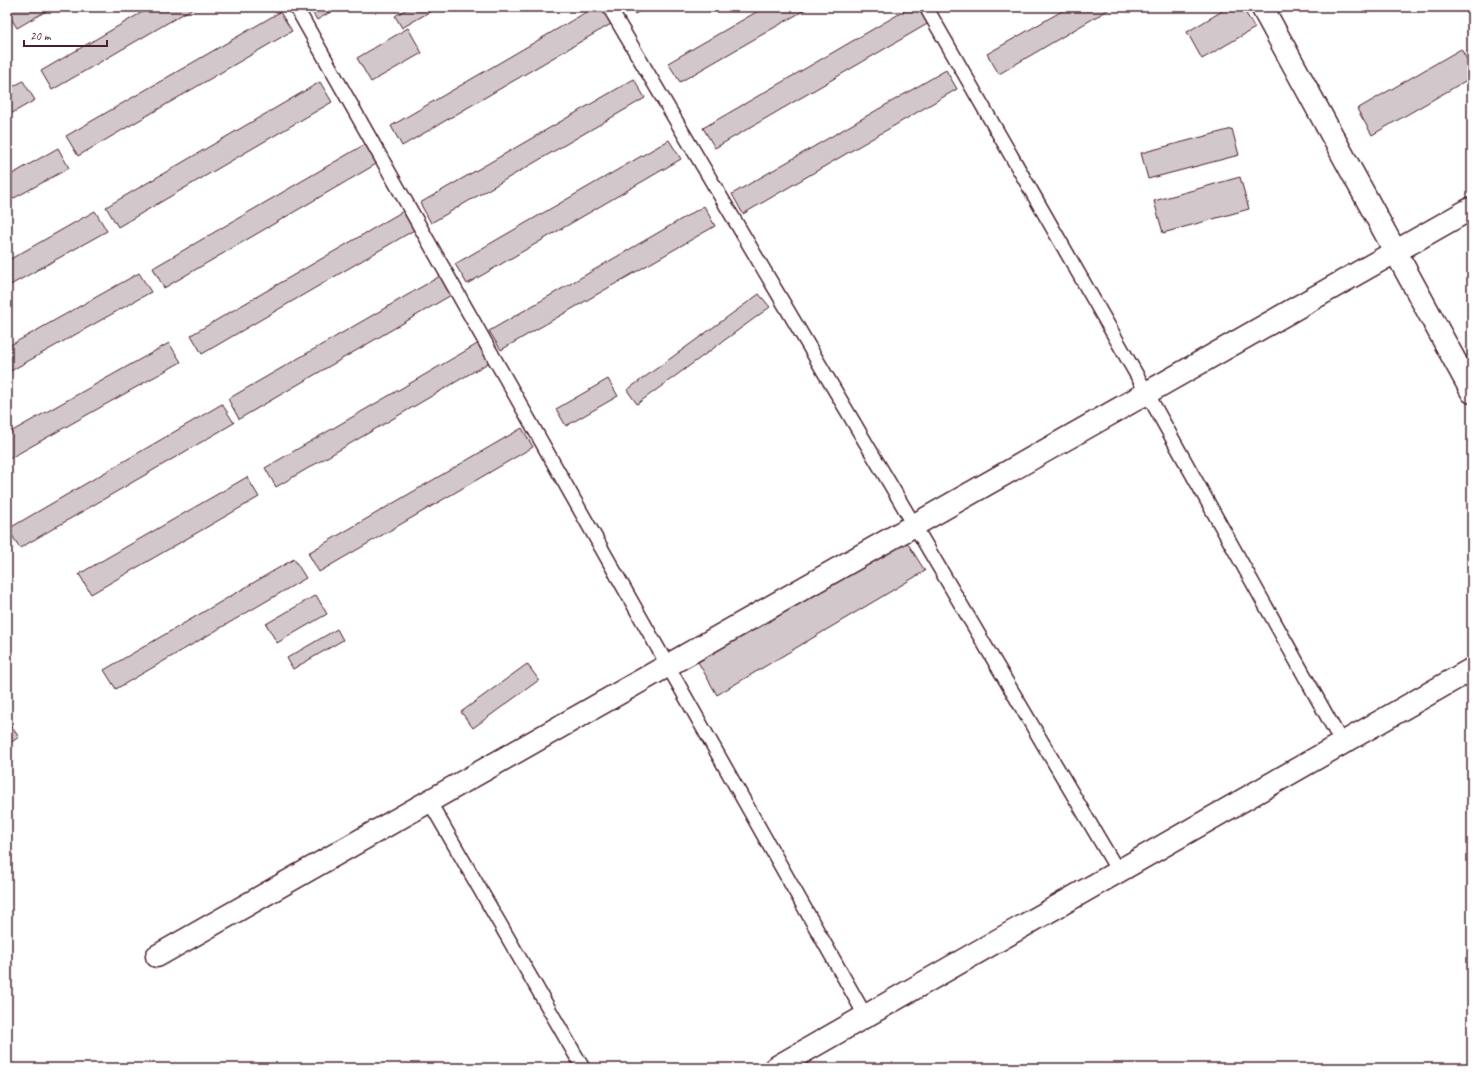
<svg xmlns="http://www.w3.org/2000/svg" width="1479" height="1075" font-family="Caveat,sans-serif">
<style>
.building{fill:#d2c7cb;stroke:#4a1f2b}
.lines{fill:none;stroke-linecap:round;stroke-linejoin:round}
.lane-casing{stroke:#4a1f2b;stroke-width:16}
.street-casing{stroke:#4a1f2b;stroke-width:25}
.lane{stroke:#fff;stroke-width:13}
.street{stroke:#fff;stroke-width:22}
</style>
<rect width="100%" height="100%" fill="#fff"/>
<filter id="ink" filterUnits="userSpaceOnUse"><feTurbulence type="fractalNoise" baseFrequency=".025" numOctaves="2"/><feDisplacementMap in="SourceGraphic" scale="8" xChannelSelector="R" yChannelSelector="G"/><feConvolveMatrix kernelMatrix="1 2 1 2 8 2 1 2 1" color-interpolation-filters="sRGB"/></filter>
<g filter="url(#ink)">
<g class="building">
<path d="M8 7H53L17 28 7 12Z"/>
<path d="M151 7H195L52 90 41 71Z"/>
<path d="M309 7H339L317 20Z"/>
<path d="M410 7H438L402 28 395 16Z"/>
<path d="M595 7H608L616 21 402 146 391 126Z"/>
<path d="M632 7H647L635 14Z"/>
<path d="M765 7H810L680 82 668 63Z"/>
<path d="M911 7H920L929 23 715 148 703 128Z"/>
<path d="M1069 7H1113L999 74 987 54Z"/>
<path d="M1229 7H1242L1255 28 1202 59 1187 32Z"/>
<path d="M280 12 292 31 78 156 66 136Z"/>
<path d="M408 28 422 53 371 82 357 58Z"/>
<path d="M1461 49 1472 68V77L1372 135 1357 109Z"/>
<path d="M946 70 957 89 743 214 732 194Z"/>
<path d="M634 79 645 98 431 223 420 203Z"/>
<path d="M23 81 35 100 7 116V90Z"/>
<path d="M320 82 332 102 118 227 106 207Z"/>
<path d="M1232 129 1239 155 1148 179 1141 153Z"/>
<path d="M669 140 681 159 467 284 455 264Z"/>
<path d="M367 143 378 163 164 288 153 268Z"/>
<path d="M58 148 69 168 7 202V177Z"/>
<path d="M1240 177 1249 209 1163 233 1154 201Z"/>
<path d="M704 206 715 226 501 350 489 331Z"/>
<path d="M405 210 416 229 202 354 191 335Z"/>
<path d="M95 211 107 231 7 287V261Z"/>
<path d="M139 273 151 292 7 373V347Z"/>
<path d="M442 275 453 294 239 419 228 399Z"/>
<path d="M759 294 770 307 637 404 627 390Z"/>
<path d="M169 343 181 362 7 460V434Z"/>
<path d="M479 343 490 362 276 487 265 468Z"/>
<path d="M608 379 618 396 566 426 556 409Z"/>
<path d="M222 404 234 423 20 548 8 529Z"/>
<path d="M522 428 533 447 319 572 308 553Z"/>
<path d="M247 477 259 497 91 594 79 574Z"/>
<path d="M905 539 925 571 717 695 698 662Z"/>
<path d="M294 559 306 578 116 689 104 670Z"/>
<path d="M316 595 327 614 277 643 266 624Z"/>
<path d="M337 629 343 640 293 669 287 658Z"/>
<path d="M527 664 539 680 473 728 461 712Z"/>
<path d="M7 721 19 737 7 745Z"/>
</g>
<g class="lines">
<g class="lane-casing">
<g id="lane">
<path d="M296 7 865 1015"/>
<path d="M609 7 1118 871"/>
<path d="M926 7 1147 393 1342 743"/>
<path d="M429 801 583 1068"/>
</g>
</g>
<g class="street-casing">
<g id="street">
<path d="M1262 7 1472 392"/>
<path d="M157 956 1472 208"/>
<path d="M775 1068 1472 669"/>
</g>
</g>
<use href="#lane" class="lane"/>
<use href="#street" class="street"/>
</g>
</g>
<rect width="1479" height="1075" fill="none" stroke="#fff" stroke-width="24"/>
<rect x="12" y="12" width="1455" height="1051" fill="none" stroke="#4a1f2b" stroke-width="1.5" filter="url(#ink)"/>
<path d="M24 40v6h83v-6" fill="none" stroke="#4a1f2b" stroke-width="2"/>
<text x="30" y="40" font-size="12" fill="#4a1f2b" stroke="#ffffff" stroke-width="3" paint-order="stroke">20 m</text>
</svg>
